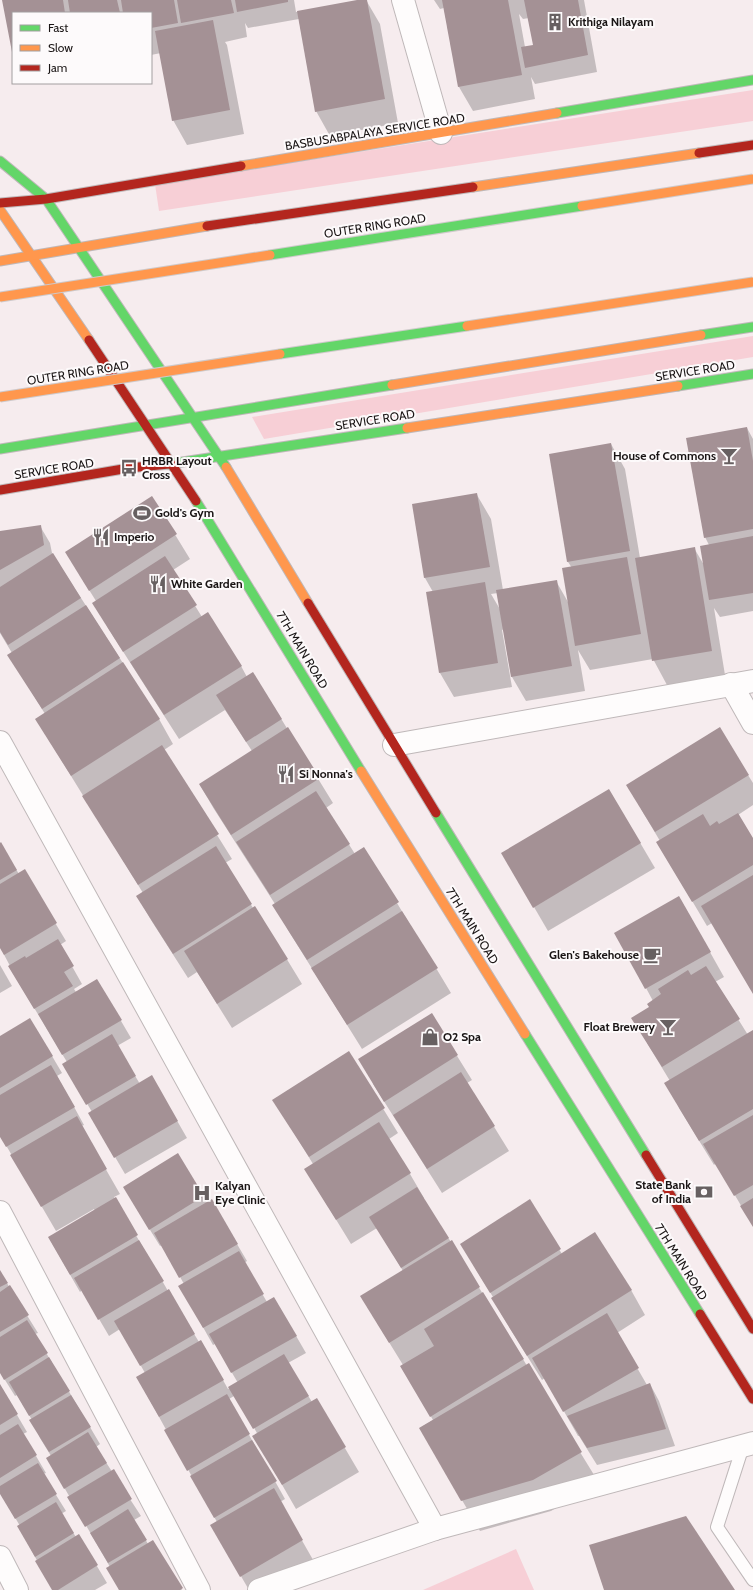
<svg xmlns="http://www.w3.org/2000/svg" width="753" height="1590" font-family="Cabin,sans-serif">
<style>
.green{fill:#f7cfd6}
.shadow{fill:#0003;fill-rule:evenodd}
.building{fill:#a49195}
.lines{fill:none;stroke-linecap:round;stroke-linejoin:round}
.lane-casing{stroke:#bfb8b9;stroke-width:14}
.street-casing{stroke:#bfb8b9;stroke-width:24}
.fast-casing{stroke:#bfb8b9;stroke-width:11}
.slow-casing{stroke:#bfb8b9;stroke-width:11}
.jam-casing{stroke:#bfb8b9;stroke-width:11}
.lane{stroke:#fefcfc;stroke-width:12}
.street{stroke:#fefcfc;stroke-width:22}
.fast{stroke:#63d668;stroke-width:9}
.slow{stroke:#ff974d;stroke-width:9}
.jam{stroke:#b3261e;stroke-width:9}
.fast-bridge-casing{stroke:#cec9ca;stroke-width:11;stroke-linecap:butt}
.slow-bridge-casing{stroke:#cec9ca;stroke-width:11;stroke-linecap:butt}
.fast-bridge{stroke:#63d668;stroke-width:9}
.slow-bridge{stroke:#ff974d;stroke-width:9}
.labels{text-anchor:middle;stroke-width:4;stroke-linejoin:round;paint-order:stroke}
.poi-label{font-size:12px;font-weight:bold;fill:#1a1515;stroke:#fdfafb;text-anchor:start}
.street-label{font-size:12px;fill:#1a1515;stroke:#fdfafb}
</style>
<rect width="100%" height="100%" fill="#f6ecee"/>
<g class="green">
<path d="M753 90V121L159 211 155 184Z"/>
<path d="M753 336V357L264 439 252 417Z"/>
<path d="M516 1549 534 1590H423Z"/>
</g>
<g class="shadow">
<path d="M3 0H294L296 12 366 0 380 24 398 123 330 136 316 111 299 19 248 28 245 23 247 37 225 42 227 45 244 134 187 145 173 120 161 53 151 55V13H13V51Z"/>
<path d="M434 0H584L597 72 535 84 531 77 535 99 473 111 459 87 444 8 440 9ZM519 14 523 19 529 18 534 46 525 47Z"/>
<path d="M747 428 753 439V611L720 617 714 608 725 675 667 685 653 659 590 670 578 650 585 691 526 701 512 677 504 629 502 630 512 687 454 697 440 673 427 593 433 592 425 578 413 505 477 495 491 519 503 590 556 581 568 602 572 568 568 562 550 455 611 444 625 469 640 558 694 548 704 565 709 545 705 537ZM498 593 501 611 491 594Z"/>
<path d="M152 497 190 559 173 570 202 617 241 666 247 677 253 673 333 803 326 808 355 854 364 848 451 993 362 1049 288 930 275 904 214 809 200 785 252 751 225 710 179 739 108 628 96 601 81 577Z"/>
<path d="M40 526 50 543 52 553 159 719 173 744 164 750 232 859 225 863 253 908 255 907 302 984 232 1028 197 972 188 978 151 920 137 896 143 893 36 719 45 714 9 655 12 653 0 633V532Z"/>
<path d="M748 775 753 783V805L738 815 753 840V993L712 923 707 926 672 867 660 841 641 809Z"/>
<path d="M609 790 655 868 548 931 517 878Z"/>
<path d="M0 844 19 874 24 871 66 941 60 945 82 984 74 989 76 992 97 980 131 1038 117 1046 140 1084 152 1077 187 1138 125 1174 90 1114 92 1112 64 1064 67 1062 19 983 0 947Z"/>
<path d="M679 897 724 977 715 982 748 1035 753 1031V1226L716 1163 714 1165 679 1108 670 1081 647 1043 650 1008 653 1001 646 988Z"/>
<path d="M0 965 12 986 0 993Z"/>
<path d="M431 1014 472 1080 467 1083 509 1151 442 1193 373 1084Z"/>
<path d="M0 1037 52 1056 62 1073 57 1076 84 1125 81 1126 120 1194 114 1197 168 1291 199 1342 201 1341 228 1389 238 1383 215 1344 213 1345 180 1286 184 1284 162 1245 160 1246 134 1204 203 1196 207 1203 211 1200 247 1261 244 1263 267 1302 274 1298 306 1353 288 1363 312 1402 316 1399 359 1472 296 1509 254 1436 258 1435 252 1424 234 1396 229 1399 285 1499 280 1502 316 1565 249 1590 212 1526 217 1522 137 1377 145 1373 120 1329 109 1336 82 1290 80 1292 49 1238 95 1211 94 1209 56 1231 0 1135Z"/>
<path d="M349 1053 398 1133 389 1139 410 1174 424 1198 423 1199 451 1242 599 1483 551 1511 480 1531 420 1428 433 1420 416 1391 403 1365 376 1321 403 1271 377 1228 351 1244 305 1169 313 1164 274 1100Z"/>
<path d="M529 1201 562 1254 631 1290 645 1315 617 1333 647 1385 650 1384 659 1401 675 1446 597 1465 579 1436H578L545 1378 542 1380 506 1322 492 1298 493 1297 475 1268Z"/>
<path d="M0 1272 38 1333 35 1334 100 1444 96 1447 141 1516 134 1520 148 1544 153 1541 182 1590H119L110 1567 57 1475 51 1456 40 1438 32 1420 17 1395 15 1396 0 1372Z"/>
<path d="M0 1386 27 1432 23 1434 46 1473 43 1474 66 1511 61 1514 76 1537 79 1536 107 1583 95 1590H53L28 1544 20 1526 0 1492Z"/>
</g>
<g class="building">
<path d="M2 0H63L65 13H13L12 52Z"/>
<path d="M68 0H117L120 13H70Z"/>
<path d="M121 0H174L178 23 151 28V13H123Z"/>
<path d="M177 0H231L234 13 181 23Z"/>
<path d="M235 0H288V2L237 12Z"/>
<path d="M357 0H367L385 99 315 112 297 11Z"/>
<path d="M442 0H508L522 75 458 87Z"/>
<path d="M524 0H578L588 55 525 68 521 47 533 45Z"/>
<path d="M213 20 230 110 172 121 155 31Z"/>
<path d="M747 427 753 461V529L704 538 686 438Z"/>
<path d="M611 443 630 551 567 562 549 454Z"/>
<path d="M477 493 490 567 424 578 412 504Z"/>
<path d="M152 496 177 534 89 591 65 552Z"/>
<path d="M41 525 44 545 0 570V531Z"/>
<path d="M753 536V593L709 600 700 546Z"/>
<path d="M695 547 712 651 652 661 635 558Z"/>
<path d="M53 553 81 598 8 645 0 632V587Z"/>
<path d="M165 556 197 605 123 652 92 603Z"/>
<path d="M627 557 641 634 575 646 562 568Z"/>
<path d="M557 580 572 666 511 677 496 590Z"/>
<path d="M485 582 498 663 439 673 426 592Z"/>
<path d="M86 605 120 658 42 709 7 655Z"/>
<path d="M208 612 242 666 164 715 130 662Z"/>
<path d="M123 662 160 719 71 776 35 719Z"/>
<path d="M253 672 282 719 246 742 216 695Z"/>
<path d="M288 727 320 778 231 835 199 784Z"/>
<path d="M720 727 749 775 655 832 626 785Z"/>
<path d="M162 745 219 834 138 885 82 796Z"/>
<path d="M609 789 641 843 533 908 501 853Z"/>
<path d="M316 791 350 844 270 895 236 842Z"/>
<path d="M738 813 753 838V865L692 902 656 842 703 814 710 826 717 821 719 824Z"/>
<path d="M1 842 17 870 0 880V843Z"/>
<path d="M216 846 252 904 173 954 136 896Z"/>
<path d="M364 847 399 902 307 960 272 905Z"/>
<path d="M25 869 57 923 4 955 0 948V884Z"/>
<path d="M753 875V994L701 906Z"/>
<path d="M679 896 711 952 645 989 614 933Z"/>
<path d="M255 906 288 959 217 1004 184 951Z"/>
<path d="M402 911 438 968 347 1025 311 968Z"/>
<path d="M58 939 74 966 64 972 73 986 34 1009 8 966 25 956 26 958Z"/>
<path d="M706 966 740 1019 662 1067 631 1018 649 1007 647 1004 661 994 658 989 688 970 691 975Z"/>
<path d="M97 979 122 1020 62 1055 38 1014Z"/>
<path d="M432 1013 458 1055 384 1102 358 1059Z"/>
<path d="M30 1018 53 1056 0 1088V1036Z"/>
<path d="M753 1030V1109L699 1141 664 1083Z"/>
<path d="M112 1034 136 1076 86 1105 62 1064Z"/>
<path d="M349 1051 385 1108 309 1157 272 1100Z"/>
<path d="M51 1065 75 1107 6 1147 0 1137V1095Z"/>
<path d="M461 1072 495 1126 427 1169 393 1115Z"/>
<path d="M152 1075 178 1121 114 1158 88 1113Z"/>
<path d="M753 1115V1185L734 1196 703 1144Z"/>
<path d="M77 1116 107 1169 41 1207 10 1155Z"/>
<path d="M379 1122 411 1173 336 1220 304 1169Z"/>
<path d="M178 1153 204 1196 149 1230 123 1187Z"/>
<path d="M417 1187 449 1238 401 1268 369 1217Z"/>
<path d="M116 1197 138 1235 70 1275 48 1237Z"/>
<path d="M753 1198V1227L740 1206Z"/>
<path d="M212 1199 238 1244 179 1278 154 1233Z"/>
<path d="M530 1199 561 1249 490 1293 460 1244Z"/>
<path d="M595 1232 632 1290 527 1356 491 1298Z"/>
<path d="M139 1240 164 1281 98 1320 74 1278Z"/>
<path d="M452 1240 480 1287 389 1343 360 1296Z"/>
<path d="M239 1251 264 1294 203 1328 178 1286Z"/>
<path d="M0 1270 8 1283 0 1287Z"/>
<path d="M10 1285 29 1315 0 1332V1292Z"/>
<path d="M169 1289 195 1334 140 1366 114 1321Z"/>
<path d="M483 1292 524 1359 430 1417 400 1366 434 1346 424 1329Z"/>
<path d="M274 1297 297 1336 231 1373 209 1334Z"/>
<path d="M607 1313 639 1368 563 1412 532 1358Z"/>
<path d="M27 1320 48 1353 4 1380 0 1373V1337Z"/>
<path d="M201 1340 224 1380 159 1417 136 1377Z"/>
<path d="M284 1354 309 1396 253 1429 228 1387Z"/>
<path d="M49 1357 70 1391 29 1416 9 1382Z"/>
<path d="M529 1363 582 1452 533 1480 461 1501 419 1428Z"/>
<path d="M650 1383 666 1429 587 1448 567 1416Z"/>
<path d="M0 1384 18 1414 0 1425Z"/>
<path d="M227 1394 250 1434 187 1471 164 1430Z"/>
<path d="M71 1395 91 1427 49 1452 29 1420Z"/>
<path d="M317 1398 346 1447 282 1485 252 1436Z"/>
<path d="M18 1424 37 1455 0 1478V1435Z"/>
<path d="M88 1432 107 1463 64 1489 46 1458Z"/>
<path d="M252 1440 277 1481 214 1518 190 1476Z"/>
<path d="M38 1463 57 1494 15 1519 0 1494V1486Z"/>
<path d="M114 1469 132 1499 85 1527 67 1497Z"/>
<path d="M274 1488 303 1540 240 1577 210 1525Z"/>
<path d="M56 1502 74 1533 35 1557 17 1526Z"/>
<path d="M128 1509 147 1540 108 1563 90 1533Z"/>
<path d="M686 1516 735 1590H604L589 1545Z"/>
<path d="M79 1534 98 1565 58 1590H52L35 1561Z"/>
<path d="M153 1540 183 1588 180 1590H119L106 1568Z"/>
</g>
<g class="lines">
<g class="lane-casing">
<path id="lane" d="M743 1446 717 1527 753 1580"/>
</g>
<g class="street-casing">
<g id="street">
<path d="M403 0 441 133"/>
<path d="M731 684 753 723"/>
<path d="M0 742 435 1529"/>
<path d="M394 745 753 681"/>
<path d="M0 1212 199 1590"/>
<path d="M0 1557 17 1590"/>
<path d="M259 1590 435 1529 753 1443"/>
</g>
</g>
<g class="fast-casing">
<g id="fast">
<path d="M557 113 753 80"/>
<path d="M0 161 46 199 226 467"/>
<path d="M701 335 753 327"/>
<path d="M678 386 753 374"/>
<path d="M0 449 392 385"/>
<path d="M169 464 407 428"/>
<path d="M196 501 361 771"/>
<path d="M436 813 646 1155"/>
<path d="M525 1034 700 1314"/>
</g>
</g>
<g class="slow-casing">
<g id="slow">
<path d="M241 166 557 113"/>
<path d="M473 187 699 153"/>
<path d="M0 210 89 340"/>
<path d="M0 261 207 226"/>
<path d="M392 385 701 335"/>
<path d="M407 428 678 386"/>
<path d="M226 467 308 603"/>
<path d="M361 771 525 1034"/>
</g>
</g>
<g class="jam-casing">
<g id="jam">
<path d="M699 153 753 145"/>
<path d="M0 203 46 199 241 166"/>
<path d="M207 226 473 187"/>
<path d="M89 340 196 501"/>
<path d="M0 490 129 468 169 464"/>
<path d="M308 603 436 813"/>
<path d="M646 1155 753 1329"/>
<path d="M700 1314 753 1399"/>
</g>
</g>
<use href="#lane" class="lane"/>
<use href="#street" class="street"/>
<use href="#fast" class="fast"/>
<use href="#slow" class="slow"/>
<use href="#jam" class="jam"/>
<g class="fast-bridge-casing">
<g id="fast-bridge">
<path d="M270 255 582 206"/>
<path d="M280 354 467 326"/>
</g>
</g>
<g class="slow-bridge-casing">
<g id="slow-bridge">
<path d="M582 206 753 179"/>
<path d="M0 297 270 255"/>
<path d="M467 326 753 282"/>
<path d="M0 397 280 354"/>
</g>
</g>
<use href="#fast-bridge" class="fast-bridge"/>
<use href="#slow-bridge" class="slow-bridge"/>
</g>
<defs>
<g id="building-bare" transform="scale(1.38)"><path d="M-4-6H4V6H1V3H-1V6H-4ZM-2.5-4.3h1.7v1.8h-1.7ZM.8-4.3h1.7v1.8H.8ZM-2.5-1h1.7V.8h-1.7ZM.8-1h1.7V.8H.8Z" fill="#676061" stroke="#fdfafb" stroke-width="2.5" paint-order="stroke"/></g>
<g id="bar-bare" transform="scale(1.38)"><path d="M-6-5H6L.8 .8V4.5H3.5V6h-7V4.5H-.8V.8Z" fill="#676061" stroke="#fdfafb" stroke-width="2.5" paint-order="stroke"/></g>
<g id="bus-bare" transform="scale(1.38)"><path d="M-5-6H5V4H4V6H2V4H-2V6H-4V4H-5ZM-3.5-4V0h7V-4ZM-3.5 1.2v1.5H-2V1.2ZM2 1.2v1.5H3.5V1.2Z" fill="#676061" stroke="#fdfafb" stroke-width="2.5" paint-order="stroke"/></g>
<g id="stadium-bare" transform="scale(1.38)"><path d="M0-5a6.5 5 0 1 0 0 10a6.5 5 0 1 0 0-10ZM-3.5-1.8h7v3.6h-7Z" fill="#676061" stroke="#fdfafb" stroke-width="2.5" paint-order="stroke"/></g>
<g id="restaurant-bare" transform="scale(1.38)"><path d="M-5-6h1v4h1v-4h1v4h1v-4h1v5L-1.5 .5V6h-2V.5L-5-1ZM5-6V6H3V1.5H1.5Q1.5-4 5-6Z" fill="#676061" stroke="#fdfafb" stroke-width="2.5" paint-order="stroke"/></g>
<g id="cafe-bare" transform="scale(1.38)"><path d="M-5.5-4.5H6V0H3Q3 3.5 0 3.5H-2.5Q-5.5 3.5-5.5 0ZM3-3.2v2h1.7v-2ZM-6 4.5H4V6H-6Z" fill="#676061" stroke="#fdfafb" stroke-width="2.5" paint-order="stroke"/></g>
<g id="shop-bare" transform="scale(1.38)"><path d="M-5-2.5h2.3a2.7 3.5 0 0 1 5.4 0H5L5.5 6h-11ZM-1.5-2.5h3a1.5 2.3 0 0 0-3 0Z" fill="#676061" stroke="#fdfafb" stroke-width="2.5" paint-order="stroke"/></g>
<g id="bank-bare" transform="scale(1.38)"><path d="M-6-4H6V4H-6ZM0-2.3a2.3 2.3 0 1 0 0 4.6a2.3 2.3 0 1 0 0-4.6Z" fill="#676061" stroke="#fdfafb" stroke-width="2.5" paint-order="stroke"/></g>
<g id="hospital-bare" transform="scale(1.38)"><path d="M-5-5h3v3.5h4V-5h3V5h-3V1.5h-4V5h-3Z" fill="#676061" stroke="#fdfafb" stroke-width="2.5" paint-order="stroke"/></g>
</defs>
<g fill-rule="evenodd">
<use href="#building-bare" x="555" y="22"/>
<use href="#bar-bare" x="729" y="456"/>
<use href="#bus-bare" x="129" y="468"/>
<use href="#stadium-bare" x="142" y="513"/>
<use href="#restaurant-bare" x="101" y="537"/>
<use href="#restaurant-bare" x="158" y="584"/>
<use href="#restaurant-bare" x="286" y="774"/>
<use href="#cafe-bare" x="652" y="955"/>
<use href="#bar-bare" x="668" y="1027"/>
<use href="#shop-bare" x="430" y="1037"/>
<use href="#bank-bare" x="704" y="1192"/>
<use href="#hospital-bare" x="202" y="1193"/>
</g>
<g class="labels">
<g class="poi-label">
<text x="568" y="26">Krithiga Nilayam</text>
<text x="716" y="460" text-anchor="end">House of Commons</text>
<text x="142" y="465">HRBR Layout<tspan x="142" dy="14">Cross</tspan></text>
<text x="155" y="517">Gold's Gym</text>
<text x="114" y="541">Imperio</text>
<text x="171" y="588">White Garden</text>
<text x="299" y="778">Si Nonna's</text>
<text x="639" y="959" text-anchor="end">Glen's Bakehouse</text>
<text x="655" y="1031" text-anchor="end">Float Brewery</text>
<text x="443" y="1041">O2 Spa</text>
<text x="691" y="1189" text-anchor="end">State Bank<tspan x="691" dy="14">of India</tspan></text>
<text x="215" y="1190">Kalyan<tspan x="215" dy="14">Eye Clinic</tspan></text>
</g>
<g class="street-label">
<text transform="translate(375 132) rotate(-9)" y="4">BASBUSABPALAYA SERVICE ROAD</text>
<text transform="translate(375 226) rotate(-9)" y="4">OUTER RING ROAD</text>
<text transform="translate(695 371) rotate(-9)" y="4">SERVICE ROAD</text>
<text transform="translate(78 373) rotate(-9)" y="4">OUTER RING ROAD</text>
<text transform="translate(375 420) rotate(-9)" y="4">SERVICE ROAD</text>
<text transform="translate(54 469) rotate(-9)" y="4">SERVICE ROAD</text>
<text transform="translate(302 650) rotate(59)" y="4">7TH MAIN ROAD</text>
<text transform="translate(472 926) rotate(58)" y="4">7TH MAIN ROAD</text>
<text transform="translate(681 1262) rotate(58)" y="4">7TH MAIN ROAD</text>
</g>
</g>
<rect x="12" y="12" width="140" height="72" fill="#fdfafb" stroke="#a29e9f"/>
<rect x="20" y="25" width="20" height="6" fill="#63d668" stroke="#a29e9f"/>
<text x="48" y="32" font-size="12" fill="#1a1515">Fast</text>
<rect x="20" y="45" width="20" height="6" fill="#ff974d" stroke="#a29e9f"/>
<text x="48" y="52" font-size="12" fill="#1a1515">Slow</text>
<rect x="20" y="65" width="20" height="6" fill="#b3261e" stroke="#a29e9f"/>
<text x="48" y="72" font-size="12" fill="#1a1515">Jam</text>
</svg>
